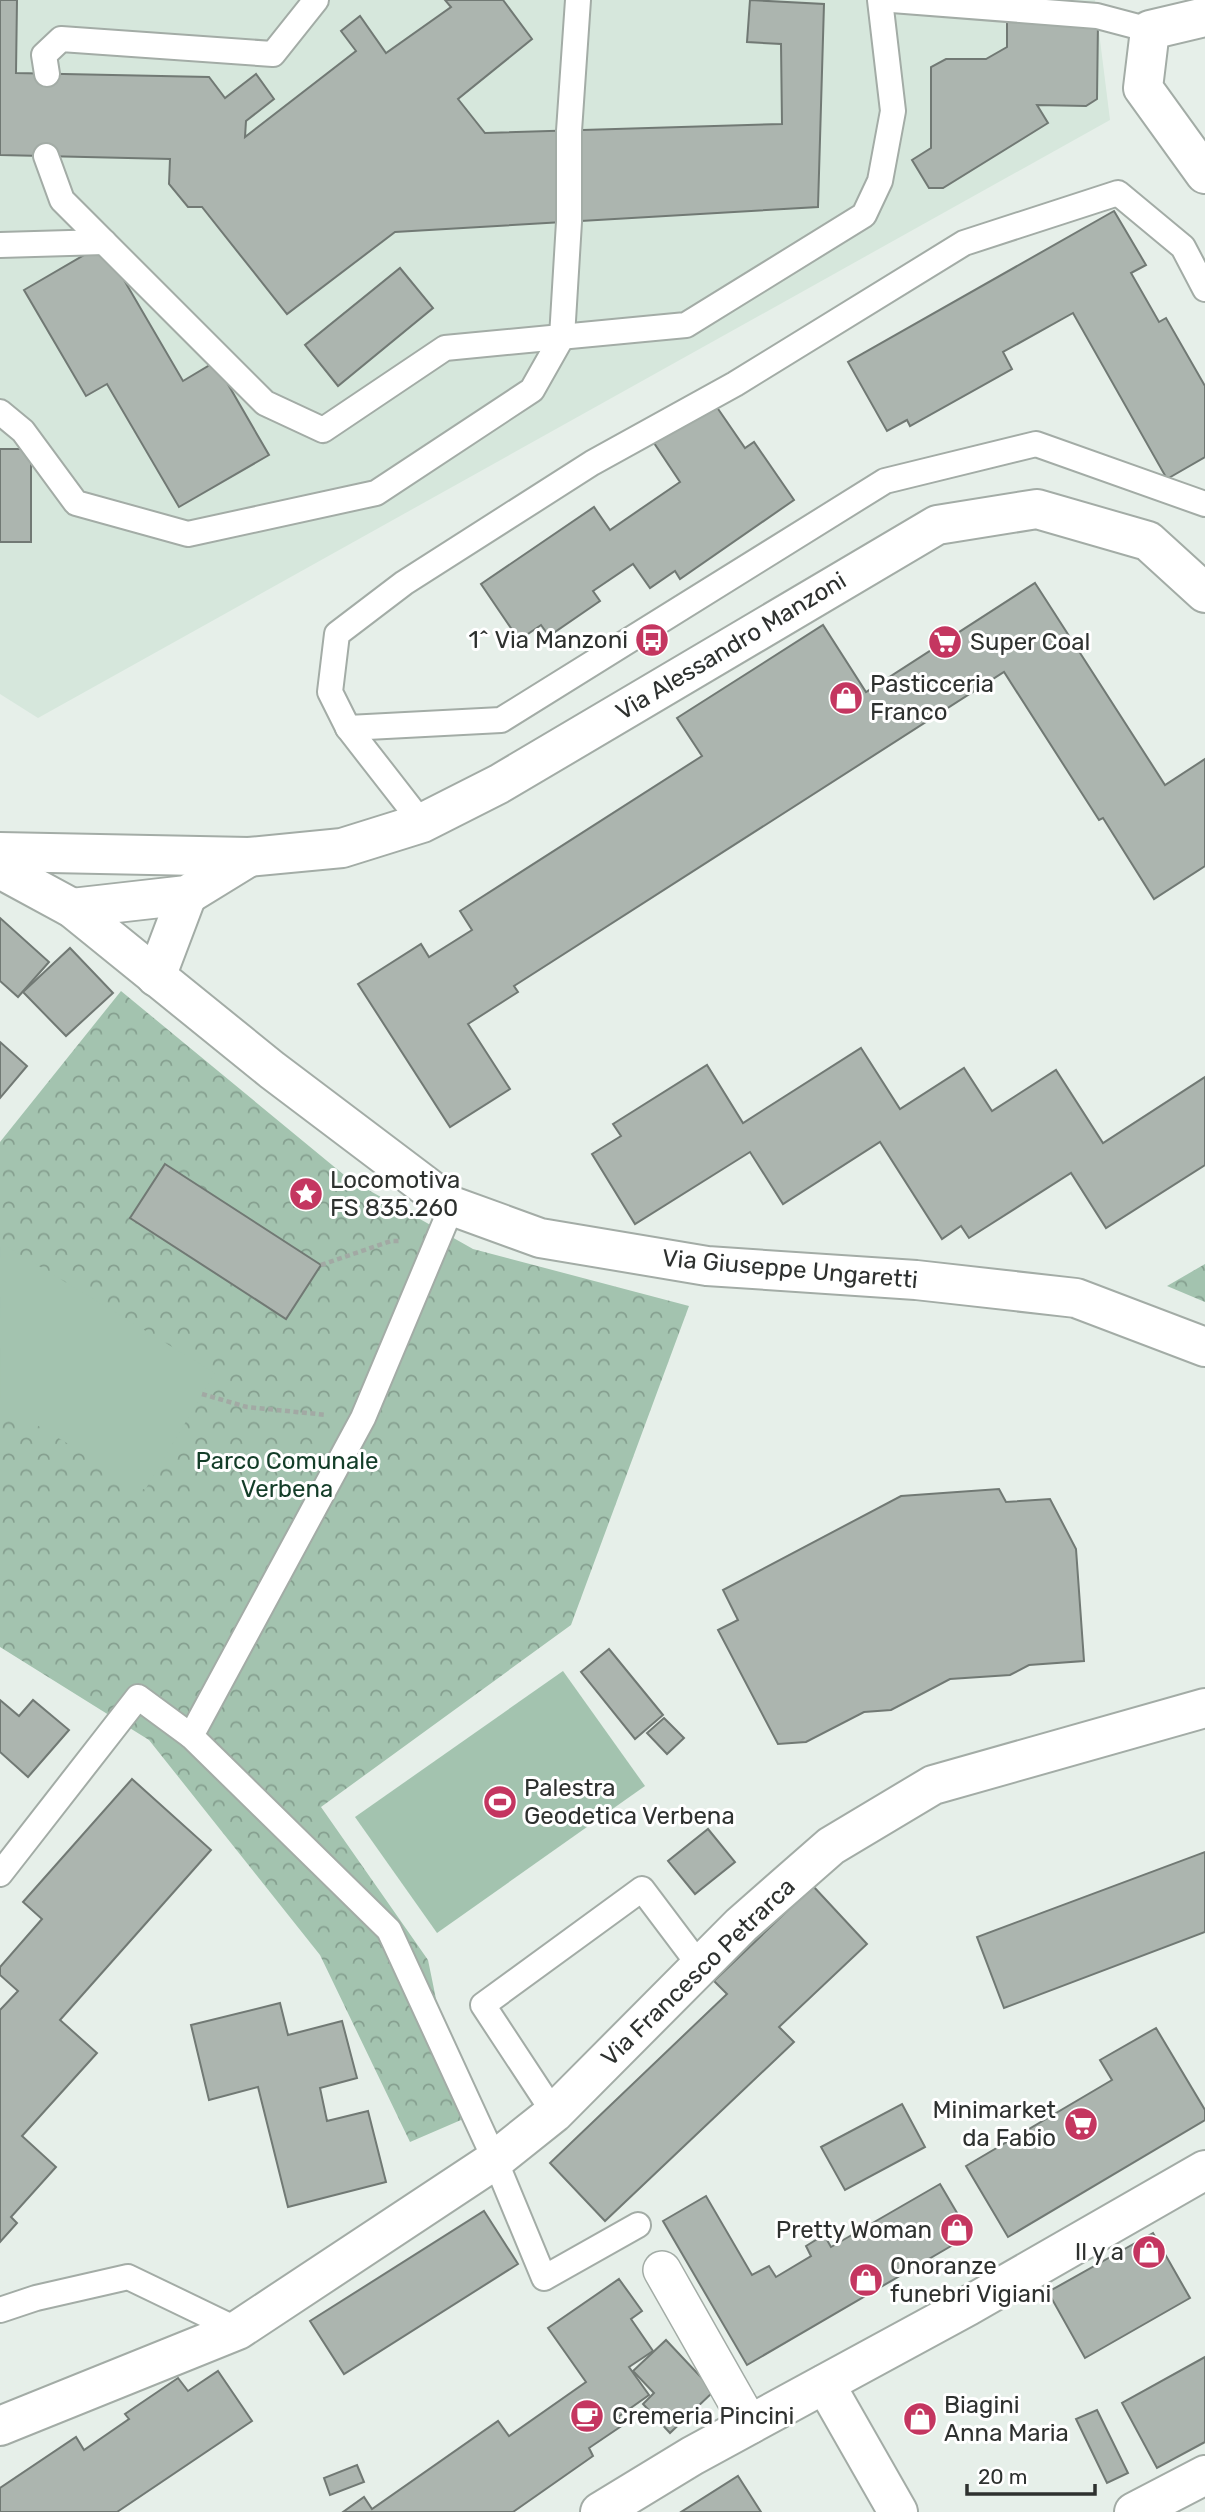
<svg xmlns="http://www.w3.org/2000/svg" width="1205" height="2512" font-family="Rubik,sans-serif">
<style>
.built{fill:#d6e7dc}
.forest{fill:url(#forest-crowns)}
.garden{fill:#a3c3af}
.building{fill:#acb5af;stroke:#717974;stroke-width:2}
.lines{fill:none;stroke-linecap:round;stroke-linejoin:round}
.service-casing{stroke:#a3aca6;stroke-width:28}
.pedestrian-casing{stroke:#a3aca6;stroke-width:40}
.minor-casing{stroke:#a3aca6;stroke-width:42}
.tertiary-casing{stroke:#a3aca6;stroke-width:42}
.path{stroke:#a2a9a4;stroke-width:4.5;stroke-dasharray:5 3.5;stroke-linecap:butt}
.service{stroke:#fff;stroke-width:24}
.pedestrian{stroke:#fff;stroke-width:37}
.minor{stroke:#fff;stroke-width:38}
.tertiary{stroke:#fff;stroke-width:38}
.labels{text-anchor:middle;stroke-width:6;stroke-linejoin:round;paint-order:stroke}
.poi-label{font-size:24px;fill:#2e312f;stroke:#fff;text-anchor:start}
.street-label{font-size:24px;fill:#2e312f;stroke:#fff}
.park-label{font-size:24px;fill:#133d28;stroke:#fff}
</style>
<defs>
<pattern id="forest-crowns" width="20" height="18" patternUnits="userSpaceOnUse" patternTransform="scale(1.75)"><rect width="20" height="18" fill="#a3c3af"/><path d="M2 6a3 3 0 1 1 6 0M12 15a3 3 0 1 1 6 0" fill="none" stroke="#859f8f"/></pattern>
</defs>
<rect width="100%" height="100%" fill="#e6efe9"/>
<path class="built" d="M0 0H1095L1110 120 38 718 0 694Z"/>
<g class="forest">
<path d="M121 991 349 1179 473 1249 689 1306 571 1625 321 1807 428 1960 461 2120 410 2142 320 1955 149 1740 0 1647V1142Z"/>
<path d="M1205 1264V1302L1167 1286Z"/>
</g>
<g class="garden">
<path d="M1 1243 215 1373 145 1490 0 1403Z"/>
<path d="M563 1671 645 1786 437 1933 355 1817Z"/>
</g>
<g class="building">
<path d="M0 0H17L16 73 209 77 225 98 256 74 274 99 246 121 245 137 356 51 341 31 360 16 386 53 451 7 445 0H503L532 39 458 99 485 133 782 124 781 44 747 42 750 0 824 4 818 207 395 232 287 314 202 207H188L169 184 170 159 0 155Z"/>
<path d="M1007 20 1098 22 1097 99 1086 106 1037 105 1048 123 943 188H929L912 160 931 148V67L946 59H986L1007 47Z"/>
<path d="M1114 211 1146 265 1131 273 1159 322 1166 318 1205 386V457L1167 479 1073 313 1003 352 1012 369 910 426 907 420 887 431 848 362Z"/>
<path d="M103 244 183 381 215 362 269 455 179 507 107 384 86 396 24 290Z"/>
<path d="M400 268 433 308 338 386 305 345Z"/>
<path d="M714 403 745 448 754 442 794 500 680 579 675 571 650 588 633 564 593 591 600 601 549 636 541 625 519 640 481 584 594 507 610 530 680 482 654 443Z"/>
<rect x="0" y="449" width="31" height="93"/>
<path d="M1035 583 1165 785 1205 759V866L1154 899 1103 818 1099 820 1004 672 514 986 518 992 468 1024 510 1089 450 1127 358 984 421 944 429 957 472 930 460 911 702 756 677 718 823 625 866 692Z"/>
<path d="M0 918 49 962 18 997 0 981Z"/>
<path d="M70 948 113 993 66 1036 23 992Z"/>
<path d="M0 1042 27 1066 0 1098Z"/>
<path d="M861 1048 900 1109 964 1068 992 1111 1056 1070 1103 1143 1205 1077V1165L1106 1228 1071 1173 969 1238 961 1226 942 1239 880 1142 783 1204 750 1152 635 1224 592 1154 621 1136 613 1124 707 1065 743 1123Z"/>
<path d="M165 1164 321 1265 286 1319 130 1218Z"/>
<path d="M999 1489 1006 1502 1050 1499 1076 1549 1084 1661 1029 1665 1010 1675 950 1679 891 1710 864 1712 806 1742 778 1744 718 1630 738 1620 723 1590 901 1496Z"/>
<path d="M609 1649 663 1715 635 1739 581 1672Z"/>
<path d="M0 1700 19 1716 33 1700 69 1730 28 1777 0 1752Z"/>
<path d="M664 1718 684 1738 667 1754 647 1733Z"/>
<path d="M132 1779 211 1850 60 2020 97 2053 22 2136 56 2167 11 2217 17 2223 0 2242V2010L18 1991 0 1975V1967L42 1919 23 1902Z"/>
<path d="M708 1829 735 1862 695 1894 668 1861Z"/>
<path d="M1205 1852V1932L1004 2008 977 1937Z"/>
<path d="M813 1886 867 1944 779 2027 794 2042 605 2221 550 2163 727 1994 714 1981Z"/>
<path d="M280 2003 288 2035 342 2021 357 2078 320 2088 327 2121 368 2111 386 2182 288 2207 258 2087 209 2100 191 2025Z"/>
<path d="M1156 2028 1205 2110V2120L1008 2237 966 2166 1112 2080 1100 2060Z"/>
<path d="M902 2104 925 2147 845 2190 821 2147Z"/>
<path d="M940 2184 970 2235 747 2365 663 2221 706 2196 752 2275 769 2266 776 2277 811 2256 806 2246 824 2235 831 2247Z"/>
<path d="M484 2211 518 2264 344 2374 310 2321Z"/>
<path d="M1153 2233 1190 2298 1085 2358 1048 2292Z"/>
<path d="M619 2279 642 2311 631 2319 653 2351 629 2367 649 2395 618 2417 623 2425 589 2448 593 2456 513 2512H343L364 2497 372 2509 498 2421 509 2436 586 2382 548 2328Z"/>
<path d="M666 2340 714 2391 670 2433 643 2404 654 2393 633 2371Z"/>
<path d="M1205 2357V2442L1157 2468 1122 2403Z"/>
<path d="M218 2371 252 2421 117 2512H0V2488L76 2437 84 2450 129 2419 125 2414 178 2378 188 2391Z"/>
<path d="M1097 2410 1128 2473 1107 2483 1076 2419Z"/>
<path d="M357 2465 364 2482 330 2495 324 2478Z"/>
<path d="M738 2476 761 2512H681Z"/>
</g>
<g class="lines">
<g class="service-casing">
<g id="service">
<path d="M892 0 1097 16 1150 30"/>
<path d="M47 74 44 55 61 39 273 54 316 0"/>
<path d="M46 156 62 200 265 403 323 430 445 348 686 325 864 215 880 181 893 111 880 0"/>
<path d="M0 245 104 242"/>
<path d="M0 412 23 431 76 503 188 534 376 493 532 390 562 337 569 222V131L578 0"/>
<path d="M348 728 501 720 885 481 1036 444 1205 504"/>
<path d="M422 823 348 728 330 692 337 634 404 583 592 463 735 384 964 243 1118 193 1183 247 1205 289"/>
<path d="M452 1206 363 1418 191 1736 389 1930 495 2160 544 2278 638 2225"/>
<path d="M0 1874 138 1697 191 1736"/>
<path d="M554 2113 483 2005 642 1889 700 1966"/>
<path d="M0 2310 36 2298 128 2277 238 2330"/>
</g>
</g>
<g class="pedestrian-casing">
<path id="pedestrian" d="M662 2270 750 2425"/>
</g>
<g class="minor-casing">
<g id="minor">
<path d="M825 2384 898 2512"/>
<path d="M0 2426 238 2330 495 2160 554 2113 741 1925 831 1846 933 1785 1205 1708"/>
<path d="M1134 2512 1205 2475"/>
</g>
</g>
<g class="tertiary-casing">
<g id="tertiary">
<path d="M1205 17 1150 30 1143 88 1205 174"/>
<path d="M0 852 249 857 342 848 422 823 499 784 937 525 1037 509 1148 541 1205 593"/>
<path d="M0 869 72 908 272 1070 452 1206 540 1238 707 1266 916 1280 1076 1298 1205 1347"/>
<path d="M72 908 187 895 249 857"/>
<path d="M156 977 187 895"/>
<path d="M600 2512 692 2456 968 2306 1205 2170"/>
</g>
</g>
<g class="path">
<path d="M321 1265 391 1241H401"/>
<path d="M202 1394 247 1407 327 1415"/>
</g>
<use href="#service" class="service"/>
<use href="#pedestrian" class="pedestrian"/>
<use href="#minor" class="minor"/>
<use href="#tertiary" class="tertiary"/>
</g>
<defs>
<g id="bus-disc" transform="scale(1.75)"><circle r="9.5" fill="#c43660" stroke="#fff"/><path d="M-5-6H5V4H4V6H2V4H-2V6H-4V4H-5ZM-3.5-4V0h7V-4ZM-3.5 1.2v1.5H-2V1.2ZM2 1.2v1.5H3.5V1.2Z" fill="#fff"/></g>
<g id="supermarket-disc" transform="scale(1.75)"><circle r="9.5" fill="#c43660" stroke="#fff"/><path d="M-6-5.5h2.5l.6 2H6L4.5 2H-2.5L-4.4-4H-6ZM-1.5 3.2a1.3 1.3 0 1 0 .1 0ZM3 3.2a1.3 1.3 0 1 0 .1 0Z" fill="#fff"/></g>
<g id="shop-disc" transform="scale(1.75)"><circle r="9.5" fill="#c43660" stroke="#fff"/><path d="M-5-2.5h2.3a2.7 3.5 0 0 1 5.4 0H5L5.5 6h-11ZM-1.5-2.5h3a1.5 2.3 0 0 0-3 0Z" fill="#fff"/></g>
<g id="sight-disc" transform="scale(1.75)"><circle r="9.5" fill="#c43660" stroke="#fff"/><path d="M0-6L1.8-2.2L6-1.7L2.9 1.2L3.7 5.4L0 3.3L-3.7 5.4L-2.9 1.2L-6-1.7L-1.8-2.2Z" fill="#fff"/></g>
<g id="stadium-disc" transform="scale(1.75)"><circle r="9.5" fill="#c43660" stroke="#fff"/><path d="M0-5a6.5 5 0 1 0 0 10a6.5 5 0 1 0 0-10ZM-3.5-1.8h7v3.6h-7Z" fill="#fff"/></g>
<g id="cafe-disc" transform="scale(1.75)"><circle r="9.5" fill="#c43660" stroke="#fff"/><path d="M-5.5-4.5H6V0H3Q3 3.5 0 3.5H-2.5Q-5.5 3.5-5.5 0ZM3-3.2v2h1.7v-2ZM-6 4.5H4V6H-6Z" fill="#fff"/></g>
</defs>
<g fill-rule="evenodd">
<use href="#bus-disc" x="652" y="640"/>
<use href="#supermarket-disc" x="945" y="642"/>
<use href="#shop-disc" x="846" y="698"/>
<use href="#sight-disc" x="306" y="1194"/>
<use href="#stadium-disc" x="500" y="1802"/>
<use href="#supermarket-disc" x="1081" y="2124"/>
<use href="#shop-disc" x="957" y="2230"/>
<use href="#shop-disc" x="1149" y="2252"/>
<use href="#shop-disc" x="866" y="2280"/>
<use href="#cafe-disc" x="587" y="2416"/>
<use href="#shop-disc" x="920" y="2419"/>
</g>
<g class="labels">
<g class="poi-label">
<text x="628" y="648" text-anchor="end">1^ Via Manzoni</text>
<text x="970" y="650">Super Coal</text>
<text x="870" y="692">Pasticceria<tspan x="870" dy="28">Franco</tspan></text>
<text x="330" y="1188">Locomotiva<tspan x="330" dy="28">FS 835.260</tspan></text>
<text x="524" y="1796">Palestra<tspan x="524" dy="28">Geodetica Verbena</tspan></text>
<text x="1056" y="2118" text-anchor="end">Minimarket<tspan x="1056" dy="28">da Fabio</tspan></text>
<text x="932" y="2238" text-anchor="end">Pretty Woman</text>
<text x="1124" y="2260" text-anchor="end">Il y a</text>
<text x="890" y="2274">Onoranze<tspan x="890" dy="28">funebri Vigiani</tspan></text>
<text x="944" y="2413">Biagini<tspan x="944" dy="28">Anna Maria</tspan></text>
<text x="612" y="2424">Cremeria Pincini</text>
</g>
<g class="street-label">
<text transform="translate(731 646) rotate(-31)" y="8">Via Alessandro Manzoni</text>
<text transform="translate(790 1269) rotate(5)" y="8">Via Giuseppe Ungaretti</text>
<text transform="translate(698 1972) rotate(-44)" y="8">Via Francesco Petrarca</text>
</g>
<g class="park-label">
<text x="287" y="1469">Parco Comunale<tspan x="287" dy="28">Verbena</tspan></text>
</g>
</g>
<path d="M967 2484v10h128v-10" fill="none" stroke="#2e312f" stroke-width="3.5"/>
<text x="978" y="2484" font-size="21" fill="#2e312f" stroke="#ffffff" stroke-width="5" paint-order="stroke">20 m</text>
</svg>
